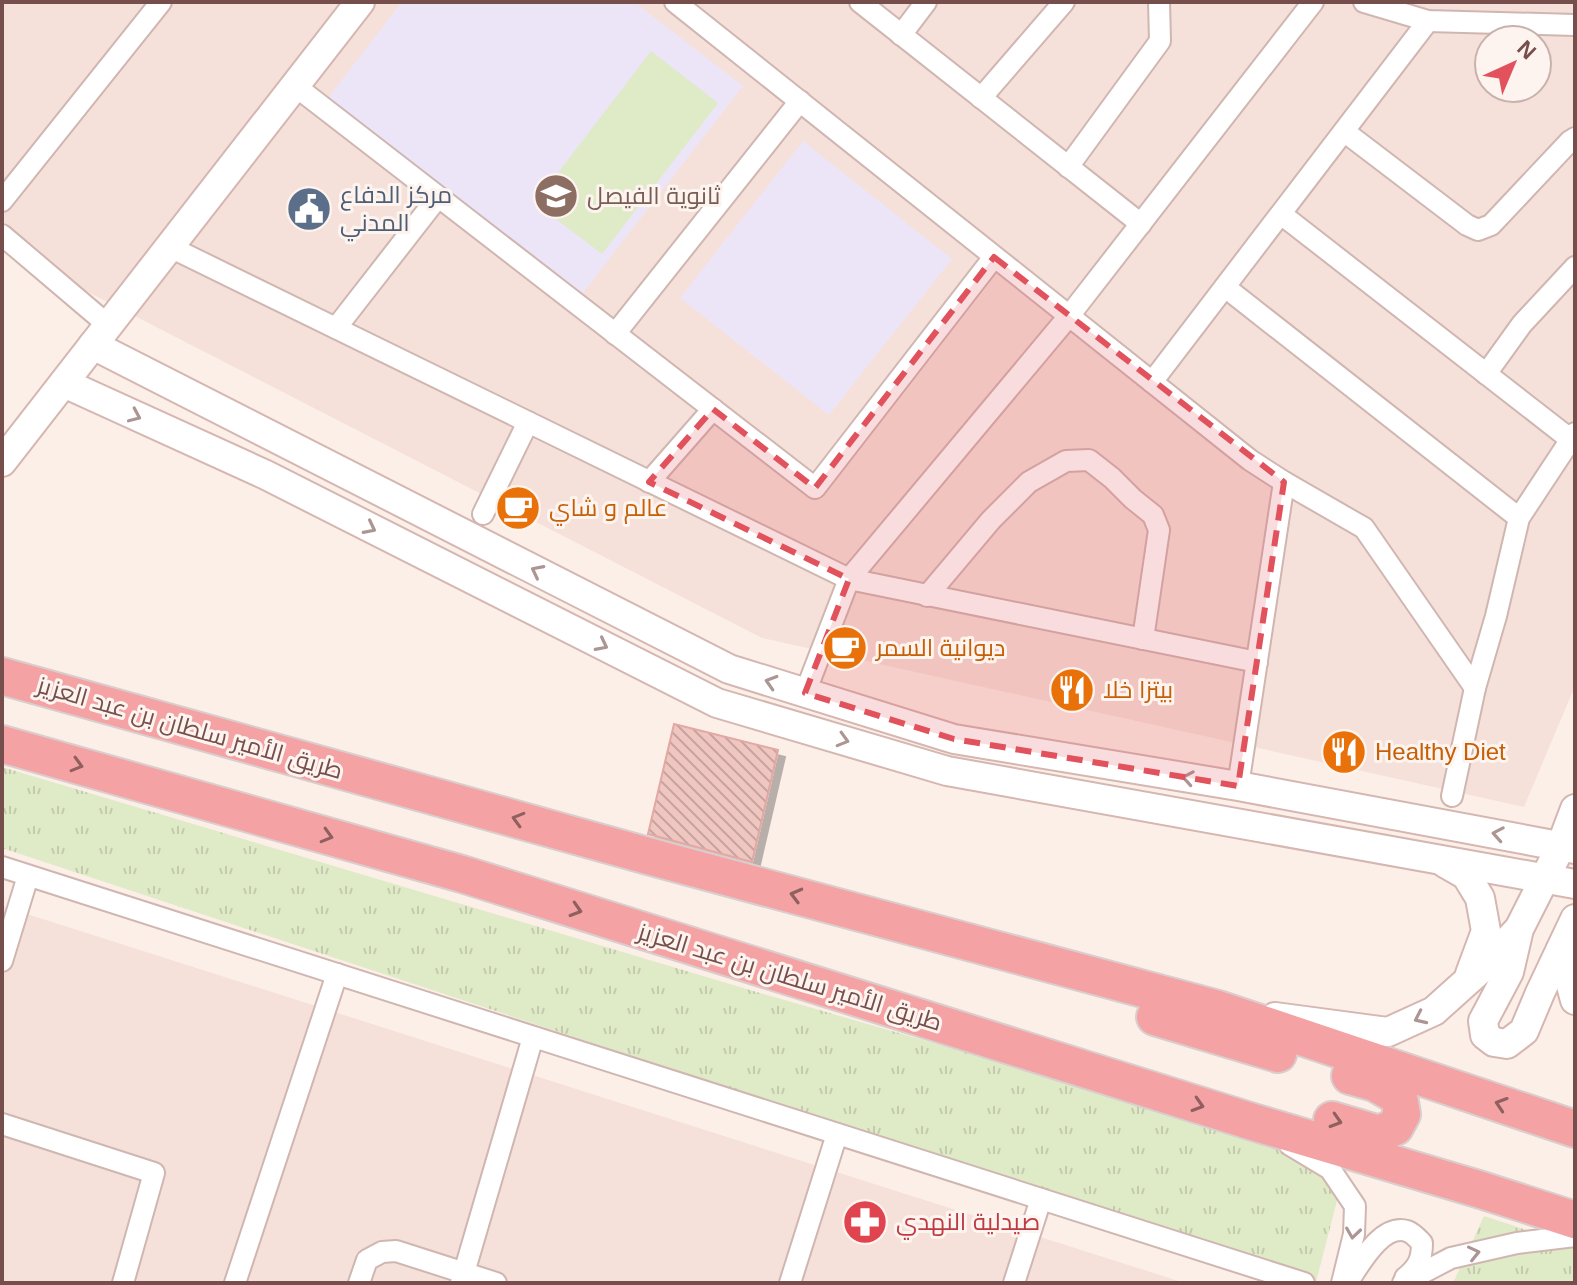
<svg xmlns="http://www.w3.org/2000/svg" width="1577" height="1285" font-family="Helvetica,Cairo,sans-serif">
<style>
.residential{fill:#f5e1da;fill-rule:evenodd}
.education{fill:#ece5f8}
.park{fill:url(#park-tufts)}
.pitch{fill:#dfeac7}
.building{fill:url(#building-back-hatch);stroke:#e3a8a2;stroke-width:2;filter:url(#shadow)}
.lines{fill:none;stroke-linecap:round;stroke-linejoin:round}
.street-casing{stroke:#d0b6b1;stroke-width:24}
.secondary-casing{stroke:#d5b6b1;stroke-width:32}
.highway-casing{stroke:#d9cecd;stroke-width:40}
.street{stroke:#fff;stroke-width:20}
.secondary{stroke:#fff;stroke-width:28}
.highway{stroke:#f4a2a4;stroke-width:36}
.oneway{stroke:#ad9594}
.oneway2{stroke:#8f605e}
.marked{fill:#e1525c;fill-opacity:0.2;stroke:#e1525c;stroke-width:6;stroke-dasharray:16 10;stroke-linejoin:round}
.labels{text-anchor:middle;stroke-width:6;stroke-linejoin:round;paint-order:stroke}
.service-label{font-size:24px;fill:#4e5e75;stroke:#fef4ef;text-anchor:start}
.education-label{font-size:24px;fill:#785e54;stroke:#fef4ef;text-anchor:start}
.food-label{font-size:24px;fill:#c56008;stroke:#fef4ef;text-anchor:start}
.street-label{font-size:24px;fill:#764f4d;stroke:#fef4ef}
.health-label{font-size:24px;fill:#be3a42;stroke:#fef4ef;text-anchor:start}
</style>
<defs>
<pattern id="park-tufts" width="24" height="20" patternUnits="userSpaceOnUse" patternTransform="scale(2)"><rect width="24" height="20" fill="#dfeac7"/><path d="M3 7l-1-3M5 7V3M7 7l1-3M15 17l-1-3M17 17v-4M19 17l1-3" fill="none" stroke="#c3caad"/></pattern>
<pattern id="building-back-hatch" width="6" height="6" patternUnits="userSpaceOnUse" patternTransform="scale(2)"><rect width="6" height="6" fill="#f0c6c1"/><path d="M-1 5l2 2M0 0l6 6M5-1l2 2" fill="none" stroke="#c7a39f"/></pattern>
<filter id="shadow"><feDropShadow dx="7" dy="7" stdDeviation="0" flood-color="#0004"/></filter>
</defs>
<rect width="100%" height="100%" fill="#fcefe8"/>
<g class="residential">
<path d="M2 2H1575V686L1524 807 762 638 84 290 2 220ZM1489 40H1537V88H1489Z"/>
<path d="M2 906 1185 1283H2Z"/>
</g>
<g class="education">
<path d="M402 2H634L743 86 582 294 328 98Z"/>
<path d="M803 141 952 259 829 415 680 298Z"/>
</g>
<g class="park">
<path d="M2 767 760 993 1347 1162 1316 1282 2 848Z"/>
<path d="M1484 1216 1575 1246V1283H1453Z"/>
</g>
<path class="pitch" d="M651 51 718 103 602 254 535 203Z"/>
<path class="building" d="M674 724 778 750 752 862 648 834Z"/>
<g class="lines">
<g class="street-casing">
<g id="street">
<path d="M675 2 1250 460 1284 482 1364 528 1475 688"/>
<path d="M860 2 1141 224"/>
<path d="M1364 2 1428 21 1575 25"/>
<path d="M901 35 926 2"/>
<path d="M294 85 815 488 994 257"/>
<path d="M981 98 1064 2"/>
<path d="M1345 132 1467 225 1478 230 1491 225 1570 141 1575 138"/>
<path d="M1068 167 1160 41 1159 2"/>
<path d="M2 201 161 2"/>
<path d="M1281 214 1570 439"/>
<path d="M2 235 108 325"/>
<path d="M168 246 849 579 1257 662"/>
<path d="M1225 287 1519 518"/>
<path d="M336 328 438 197"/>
<path d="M615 334 800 101"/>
<path d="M1486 374 1522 324 1575 267"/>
<path d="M1152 382 1428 21"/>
<path d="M649 482 713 409"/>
<path d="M483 514 528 422"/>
<path d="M927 596 991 520 1029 482 1066 461 1089 460 1112 478 1133 499 1153 515 1159 530 1143 639"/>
<path d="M805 693 849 579 1069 316 1313 2"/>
<path d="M1238 786 1284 482"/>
<path d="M1452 796 1475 688 1496 616 1519 518 1575 433"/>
<path d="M2 867 1304 1283"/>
<path d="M2 961 28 876"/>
<path d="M2 1124 154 1173 123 1283"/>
<path d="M1290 1145 1330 1169 1355 1206 1354 1234 1342 1283"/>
<path d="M235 1283 337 974"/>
<path d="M359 1283 367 1260 382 1252 396 1251 496 1283"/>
<path d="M461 1283 533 1037"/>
<path d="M790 1283 837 1134"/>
<path d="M1014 1283 1041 1199"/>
<path d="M1347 1283C1359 1266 1381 1223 1407 1231 1413 1233 1418 1239 1422 1243 1422 1260 1418 1267 1405 1278"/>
<path d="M1403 1283 1451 1258 1517 1243 1575 1236"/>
</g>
</g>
<g class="secondary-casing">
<g id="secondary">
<path d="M93 345 729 669 954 739 1238 786 1575 849"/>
<path d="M64 383 266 475 717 703 947 771 1575 884"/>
<path d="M2 462 360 2"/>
<path d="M1575 809 1561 846 1519 929 1509 972 1483 1021 1485 1035 1494 1042 1507 1044 1524 1031 1540 993 1575 919"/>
<path d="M1445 863 1466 875 1480 898 1486 931 1470 974"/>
<path d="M1561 949 1575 1000"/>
<path d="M1275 1017 1388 1032 1434 1011 1483 967 1516 932"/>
</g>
</g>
<g class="highway-casing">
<g id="highway">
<path d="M2 676 659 859 1218 1009 1575 1129"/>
<path d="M2 744 462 874 1253 1122 1478 1189 1575 1220"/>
<path d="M1155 1017 1278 1054"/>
<path d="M1332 1120 1379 1134 1395 1127 1402 1114 1399 1097 1375 1083 1350 1076"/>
</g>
</g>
<use href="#street" class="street"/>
<use href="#secondary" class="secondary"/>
<use href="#highway" class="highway"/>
</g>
<defs><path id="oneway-chevron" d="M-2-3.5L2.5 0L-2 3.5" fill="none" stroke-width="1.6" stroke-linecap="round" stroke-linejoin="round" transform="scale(2)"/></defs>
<g class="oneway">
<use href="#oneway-chevron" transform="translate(135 416) rotate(24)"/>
<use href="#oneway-chevron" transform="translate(370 528) rotate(27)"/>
<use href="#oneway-chevron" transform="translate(537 571) rotate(-153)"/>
<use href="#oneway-chevron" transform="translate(602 645) rotate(27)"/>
<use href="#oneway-chevron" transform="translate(771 682) rotate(-163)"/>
<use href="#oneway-chevron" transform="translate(843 740) rotate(16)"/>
<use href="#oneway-chevron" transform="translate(1188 778) rotate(-170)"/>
<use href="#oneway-chevron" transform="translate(1498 834) rotate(-170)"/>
<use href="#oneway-chevron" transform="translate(1420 1018) rotate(155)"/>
<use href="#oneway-chevron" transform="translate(1353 1233) rotate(98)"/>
<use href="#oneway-chevron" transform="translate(1474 1253) rotate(-13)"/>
</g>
<g class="oneway2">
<use href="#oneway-chevron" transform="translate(77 765) rotate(16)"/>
<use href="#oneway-chevron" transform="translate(518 819) rotate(-164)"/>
<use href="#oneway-chevron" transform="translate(327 836) rotate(16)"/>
<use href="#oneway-chevron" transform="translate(796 895) rotate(-165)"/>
<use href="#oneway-chevron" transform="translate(576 910) rotate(17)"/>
<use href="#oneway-chevron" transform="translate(1501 1104) rotate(-162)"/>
<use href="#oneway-chevron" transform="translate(1198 1105) rotate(17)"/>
<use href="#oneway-chevron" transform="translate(1336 1121) rotate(17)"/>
</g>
<path class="marked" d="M994 257 1284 482 1238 786 954 739 805 693 849 579 649 482 713 409 815 488Z"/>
<defs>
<g id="school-disc" transform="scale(2.3)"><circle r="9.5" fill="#8d6e63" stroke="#fef4ef"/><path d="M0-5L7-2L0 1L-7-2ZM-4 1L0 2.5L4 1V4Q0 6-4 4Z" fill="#fff"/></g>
<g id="civic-disc" transform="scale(2.3)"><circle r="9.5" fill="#5c6f8a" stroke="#fef4ef"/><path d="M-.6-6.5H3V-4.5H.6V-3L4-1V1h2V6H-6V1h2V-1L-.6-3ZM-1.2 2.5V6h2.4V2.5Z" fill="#fff"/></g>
<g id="cafe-disc" transform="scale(2.3)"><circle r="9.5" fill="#e8710a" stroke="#fef4ef"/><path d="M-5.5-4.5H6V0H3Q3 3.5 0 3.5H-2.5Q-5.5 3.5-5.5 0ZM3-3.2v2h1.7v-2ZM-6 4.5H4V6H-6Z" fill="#fff"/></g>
<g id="restaurant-disc" transform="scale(2.3)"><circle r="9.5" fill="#e8710a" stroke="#fef4ef"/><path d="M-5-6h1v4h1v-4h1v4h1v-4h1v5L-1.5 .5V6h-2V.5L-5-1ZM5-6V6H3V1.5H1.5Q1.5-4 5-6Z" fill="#fff"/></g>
<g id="pharmacy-disc" transform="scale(2.3)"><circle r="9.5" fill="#e0444e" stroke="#fef4ef"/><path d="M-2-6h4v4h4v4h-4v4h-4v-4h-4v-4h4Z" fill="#fff"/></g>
</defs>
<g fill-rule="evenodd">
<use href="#school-disc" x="556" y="196"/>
<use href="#civic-disc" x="309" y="209"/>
<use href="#cafe-disc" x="518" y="508"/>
<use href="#cafe-disc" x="845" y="648"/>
<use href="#restaurant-disc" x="1072" y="690"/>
<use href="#restaurant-disc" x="1344" y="752"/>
<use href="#pharmacy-disc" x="865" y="1222"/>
</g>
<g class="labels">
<g class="service-label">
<text x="340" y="203">مركز الدفاع<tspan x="340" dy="28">المدني</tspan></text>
</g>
<g class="education-label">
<text x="587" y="204">ثانوية الفيصل</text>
</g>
<g class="food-label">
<text x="549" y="516">عالم و شاي</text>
<text x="876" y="656">ديوانية السمر</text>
<text x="1103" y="698">بيتزا خلا</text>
<text x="1375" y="760">Healthy Diet</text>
</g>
<g class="street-label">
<text transform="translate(190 728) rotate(16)" y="8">طريق الأمير سلطان بن عبد العزيز</text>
<text transform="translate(790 977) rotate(17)" y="8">طريق الأمير سلطان بن عبد العزيز</text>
</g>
<g class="health-label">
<text x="896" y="1230">صيدلية النهدي</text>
</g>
</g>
<rect width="1577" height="1285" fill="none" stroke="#764f4d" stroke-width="8"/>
<g transform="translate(1513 64) rotate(44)"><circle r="38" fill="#fef4ef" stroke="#c8b2ae" stroke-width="2"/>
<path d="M0-6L14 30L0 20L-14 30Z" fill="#e1525c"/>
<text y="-12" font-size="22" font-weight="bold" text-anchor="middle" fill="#764f4d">N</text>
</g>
</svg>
